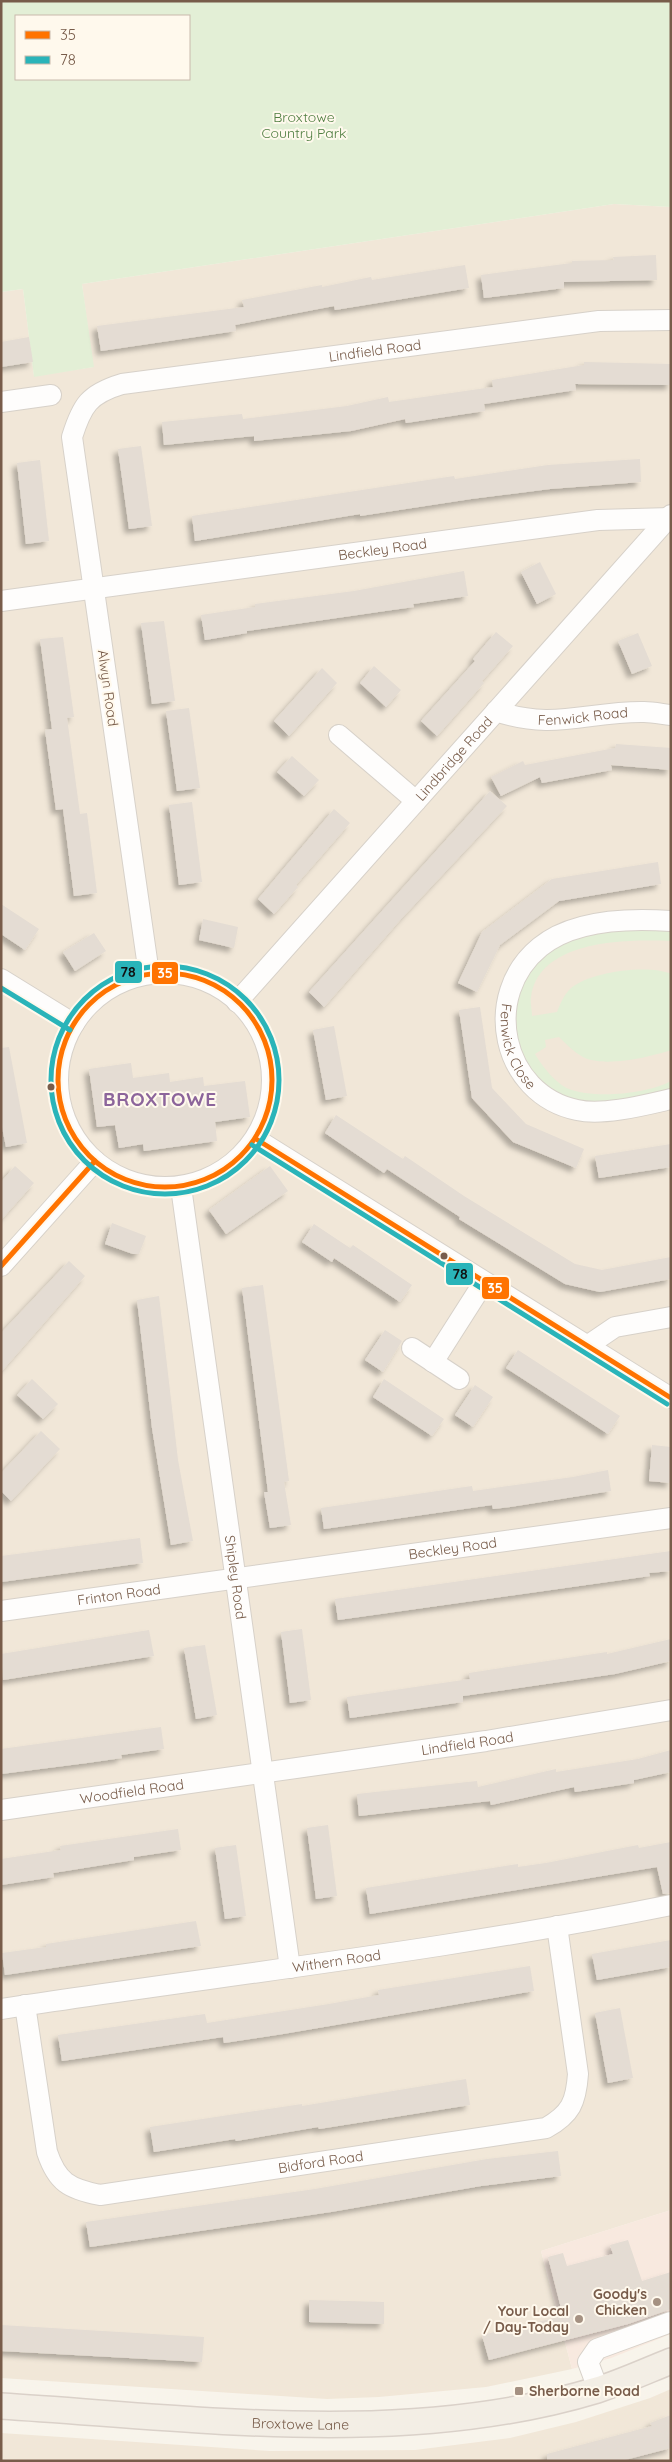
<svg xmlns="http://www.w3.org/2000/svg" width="672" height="2462" font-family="Quicksand,sans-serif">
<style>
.residential{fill:#f1e7d8}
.commercial{fill:#f8e9df}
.green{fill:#e3efd6;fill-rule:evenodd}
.building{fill:#e4dcd3;filter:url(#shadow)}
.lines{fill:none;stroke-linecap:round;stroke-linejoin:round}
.minor-casing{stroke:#d7d1c9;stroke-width:22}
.major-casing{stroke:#dad1c9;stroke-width:28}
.minor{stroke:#fefdfc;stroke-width:20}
.major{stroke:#f3eee5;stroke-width:25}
.bus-1-casing{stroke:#fff9ed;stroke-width:9}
.bus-2-casing{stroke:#fff9ed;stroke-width:9}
.bus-1{stroke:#ff7300;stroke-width:5}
.bus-2{stroke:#2ab4b9;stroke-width:5}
.bus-dot{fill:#785c4a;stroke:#fff9ed;stroke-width:2}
.poi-dot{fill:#a59182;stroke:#fff9ed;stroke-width:2}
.labels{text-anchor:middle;stroke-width:4;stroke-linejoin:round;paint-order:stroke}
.park-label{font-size:14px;fill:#507e41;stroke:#fff9ed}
.street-label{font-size:14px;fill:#785c4a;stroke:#fff9ed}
.poi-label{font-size:14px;font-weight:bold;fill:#785c4a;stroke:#fff9ed;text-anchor:end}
.district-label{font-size:19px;font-weight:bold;letter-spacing:1px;fill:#8c659b;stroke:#fff9ed}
.line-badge{stroke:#fff9ed;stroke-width:2}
.badge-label{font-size:14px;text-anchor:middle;font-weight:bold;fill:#fff}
.pale-badge-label{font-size:14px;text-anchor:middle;font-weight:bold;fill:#111}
</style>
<defs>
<filter id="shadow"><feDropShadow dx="-4.5" dy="4.5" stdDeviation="2.5" flood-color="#0004"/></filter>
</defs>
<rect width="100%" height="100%" fill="#f8f4eb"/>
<g class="residential">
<path d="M614 204 671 207V2210L541 2251 572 2369 486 2387 379 2397 327 2399 1 2378V292L23 289 34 376 93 367 82 284Z"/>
<path d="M671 2389V2461H1V2433L270 2451 415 2450 510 2438 576 2422 650 2398Z"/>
</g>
<path class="commercial" d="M671 2210V2334L611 2358 572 2369 541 2251Z"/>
<g class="green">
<path d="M1 1H671V207L614 204 82 284 94 367 34 377 23 289 1 292ZM16 16H189V79H16Z"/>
<path d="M621 928H671V941C628 939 539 939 531 997 530 1003 532 1010 532 1016L557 1012C560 1004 564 995 570 989 589 972 648 964 671 974V1050C650 1057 604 1068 583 1057 574 1052 567 1045 559 1037L545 1040 546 1047 535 1054C542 1066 556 1084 569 1089 594 1099 648 1094 671 1081V1092L615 1102H580L561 1096 535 1076 526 1066 513 1025 519 992 529 971 541 957 561 943Z"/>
</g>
<g class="building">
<path d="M656 255 657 280 564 282V288L484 298 481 275 572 263V261L614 260 613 257Z"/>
<path d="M465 265 469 288 335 310 334 306 235 325 236 331 101 351 97 326 244 307 242 300 322 285V287L371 277 372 280Z"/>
<path d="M29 337 33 362 1 367V342Z"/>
<path d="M584 362 671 364V385L575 384 576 390 484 404 485 411 458 415 406 423 405 419 351 431 254 441V436L164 445 162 422 242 414 243 419 347 406 388 397 389 402 493 387 492 380 584 365Z"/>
<path d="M141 446 152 526 129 529 118 449Z"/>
<path d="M640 459 641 482 550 489 471 499 360 516V514L195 541 192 516 454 476 455 479 548 465Z"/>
<path d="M40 460 49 541 26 544 17 463Z"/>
<path d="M540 562 556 594 537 604 521 572Z"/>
<path d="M464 571 468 596 413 604 414 607 392 610 247 631V633L205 640 201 615 255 607V604L354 591Z"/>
<path d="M164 621 175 701 152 704 141 623Z"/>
<path d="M496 632 513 646 482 681 484 683 437 736 421 721 475 661 473 659Z"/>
<path d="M638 633 652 666 632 674 618 641Z"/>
<path d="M63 637 74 717 67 718 71 747 80 814 87 813 97 893 74 896 63 809 56 810 45 730 52 729 40 639Z"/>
<path d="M374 666 401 690 386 707 360 683Z"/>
<path d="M322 668 337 683 289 736 274 721Z"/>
<path d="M189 708 200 788 177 791 166 711Z"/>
<path d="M616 744 671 748V770L611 765 612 770 542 783 540 777 501 796 491 777 523 761 525 765 615 748Z"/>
<path d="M292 756 319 780 304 796 277 772Z"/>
<path d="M490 791 507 806 401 919 324 1007 309 992Z"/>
<path d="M192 802 202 882 179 885 169 805Z"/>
<path d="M334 809 350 823 296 885 298 887 274 914 258 899Z"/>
<path d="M658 862 661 884 559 901 500 945 477 992 458 983 482 932 552 879Z"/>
<path d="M1 904 39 929 25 950 1 934Z"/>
<path d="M203 919 238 927 234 948 199 940Z"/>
<path d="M94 933 106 951 75 971 63 952Z"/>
<path d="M480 1007 492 1088 526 1124 584 1149 576 1168 513 1142 472 1098 459 1010Z"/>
<path d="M334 1026 347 1096 326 1100 313 1030Z"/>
<path d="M9 1047 27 1143 6 1147 1 1122V1048Z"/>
<path d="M131 1063 133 1078 169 1073 170 1082 203 1077 204 1086 245 1081 250 1117 215 1122 217 1141 144 1151 143 1144 119 1148 115 1125 97 1127 89 1069Z"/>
<path d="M336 1115 403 1159 405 1156 464 1196 575 1264 602 1270 671 1257V1279L600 1292 565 1284 459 1219 460 1217 387 1169 384 1173 325 1133Z"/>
<path d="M671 1144V1167L599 1178 595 1156Z"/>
<path d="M15 1166 34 1183 1 1220V1182Z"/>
<path d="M270 1166 288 1191 226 1234 209 1210Z"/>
<path d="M112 1223 146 1236 139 1254H133L105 1244Z"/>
<path d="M314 1224 350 1248 353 1245 412 1285 400 1302 334 1258 332 1262 302 1242Z"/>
<path d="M69 1261 85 1276 1 1372V1333Z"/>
<path d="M263 1285 289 1481 284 1482 291 1525 270 1528 264 1492H268L242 1288Z"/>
<path d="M159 1296 178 1460 193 1541 171 1545 152 1428 137 1300Z"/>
<path d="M385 1330 402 1341 383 1372 365 1360Z"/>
<path d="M518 1350 620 1416 608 1434 506 1368Z"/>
<path d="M32 1379 58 1404 43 1419 17 1395Z"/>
<path d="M384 1379 444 1419 432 1436 373 1397Z"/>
<path d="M475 1385 493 1397 473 1427 455 1415Z"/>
<path d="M41 1431 60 1449 11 1501 1 1491V1473Z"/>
<path d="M652 1445 671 1447V1483L649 1481Z"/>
<path d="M608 1470 611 1491 510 1507 493 1509 492 1505 324 1529 321 1508 472 1486 473 1491 573 1477Z"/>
<path d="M140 1538 143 1563 1 1582V1556Z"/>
<path d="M671 1551V1571L649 1573 650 1576 338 1620 335 1599Z"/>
<path d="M302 1629 311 1700 290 1703 281 1632Z"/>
<path d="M149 1630 154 1656 3 1680 1 1654Z"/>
<path d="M671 1639V1661L615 1674 463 1696V1702L350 1718 347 1697 470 1679 469 1673 587 1655 607 1652V1654Z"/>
<path d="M205 1645 217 1715 196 1719 184 1648Z"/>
<path d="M161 1727 164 1749 121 1755 122 1758 87 1763 1 1774V1749Z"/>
<path d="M671 1750V1772L634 1780V1783L575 1792 574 1787 491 1805 490 1801 359 1816 357 1794 477 1781 478 1787 556 1769V1772L638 1759Z"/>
<path d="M328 1825 337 1896 316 1899 307 1828Z"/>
<path d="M178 1829 181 1850 134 1857V1860L53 1873 54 1877 1 1885V1859L61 1850 60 1846Z"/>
<path d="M671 1842V1893L663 1894 657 1867 370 1914 366 1888 518 1864V1867L546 1863 638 1845 639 1848Z"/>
<path d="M236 1845 246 1916 225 1919 215 1848Z"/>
<path d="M196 1921 201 1946 5 1975 2 1953 46 1947V1944Z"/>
<path d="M671 1940V1967L597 1980 592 1954Z"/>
<path d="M530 1966 534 1991 283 2034 224 2043 223 2037 62 2061 58 2035 205 2014 207 2023 329 2004 379 1995 378 1990Z"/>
<path d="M620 2008 633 2078 608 2083 595 2013Z"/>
<path d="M466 2079 470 2105 319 2129 318 2127 236 2141 235 2139 154 2152 150 2127 302 2104V2106Z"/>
<path d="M558 2151 561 2176 481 2186 331 2212 90 2247 86 2222 315 2189 487 2159Z"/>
<path d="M628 2240 642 2281 671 2272V2309L628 2324 489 2360 482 2335 563 2316 548 2257 563 2253 567 2266 613 2254 610 2245Z"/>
<path d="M309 2300 384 2302V2324L309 2322Z"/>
<path d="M1 2325 204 2337 202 2362 1 2351Z"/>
<path d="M671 2415V2448L621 2461H547V2454L652 2426 650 2423Z"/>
</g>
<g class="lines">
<g class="minor-casing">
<g id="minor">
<path d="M1 402 51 395"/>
<path id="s1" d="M1 601 598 520 671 518"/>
<path id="s2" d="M496 711C553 731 589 711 644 712 653 712 662 714 671 715"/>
<path d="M339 735 416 801"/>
<path id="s3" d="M671 921C629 918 574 919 540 947 481 995 501 1094 577 1110 603 1116 645 1105 671 1099"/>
<circle cx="165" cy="1080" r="107"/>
<path id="s4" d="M149 974 72 437C82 405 89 394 122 384L599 321 671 320"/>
<path d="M1 979 74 1024"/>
<path id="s5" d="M237 1002 671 515"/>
<path d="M256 1139 671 1398"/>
<path id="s6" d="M181 1187 290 1968"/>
<path d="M1 1266 95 1161"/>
<path d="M587 1346 615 1327 671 1317"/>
<path d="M412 1348 459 1379"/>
<path d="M433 1362 484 1282"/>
<path id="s7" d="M1 1611 671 1518"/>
<path id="s8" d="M1 1810 486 1741 671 1710"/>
<path id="s9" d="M25 2005 47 2152C57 2182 69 2189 100 2195L546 2128C571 2114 576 2102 578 2074L557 1926"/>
<path id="s10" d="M1 2009C224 1975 449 1950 671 1905"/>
<path d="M598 2389 588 2362 597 2349 671 2322"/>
</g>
</g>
<g class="major-casing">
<g id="major">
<path id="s11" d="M1 2406C196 2418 406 2448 597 2390 622 2382 646 2371 671 2361"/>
</g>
</g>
<use href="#minor" class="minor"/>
<use href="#major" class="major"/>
<g class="bus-1-casing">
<g id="bus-1">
<circle cx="165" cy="1080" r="107"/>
<path d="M256 1139 671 1398"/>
<path d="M1 1266 95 1161"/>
</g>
</g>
<g class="bus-2-casing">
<g id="bus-2">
<circle cx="165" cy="1080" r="114"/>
<path d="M1 988 70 1030"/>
<path d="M252 1145 667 1404"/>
</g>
</g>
<use href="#bus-1" class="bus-1"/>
<use href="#bus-2" class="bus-2"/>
</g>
<g class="bus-dot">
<circle cx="51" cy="1087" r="4.5"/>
<circle cx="444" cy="1256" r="4.5"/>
</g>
<g class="poi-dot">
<circle cx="657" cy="2302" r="5"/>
<circle cx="579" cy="2319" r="5"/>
<rect x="514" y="2386" width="10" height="10" rx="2.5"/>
</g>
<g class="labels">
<g class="park-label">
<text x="304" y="122">Broxtowe<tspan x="304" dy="16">Country Park</tspan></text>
</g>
<g class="street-label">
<text dy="5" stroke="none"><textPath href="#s4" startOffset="875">Lindfield Road</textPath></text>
<text dy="5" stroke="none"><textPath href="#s1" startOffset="385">Beckley Road</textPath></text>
<text transform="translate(108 688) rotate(82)" y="5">Alwyn Road</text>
<text dy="5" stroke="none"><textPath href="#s2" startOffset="88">Fenwick Road</textPath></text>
<text dy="5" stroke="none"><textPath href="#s5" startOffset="326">Lindbridge Road</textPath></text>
<text dy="5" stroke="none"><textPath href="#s3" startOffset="249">Fenwick Close</textPath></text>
<text dy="5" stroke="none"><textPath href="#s7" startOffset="456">Beckley Road</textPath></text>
<text dy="5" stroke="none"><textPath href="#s6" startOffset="394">Shipley Road</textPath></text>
<text dy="5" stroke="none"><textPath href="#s7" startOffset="119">Frinton Road</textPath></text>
<text dy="5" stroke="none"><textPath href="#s8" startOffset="471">Lindfield Road</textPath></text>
<text dy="5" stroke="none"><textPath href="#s8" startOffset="132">Woodfield Road</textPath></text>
<text dy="5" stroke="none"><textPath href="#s10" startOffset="339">Withern Road</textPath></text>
<text dy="5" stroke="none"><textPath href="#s9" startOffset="445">Bidford Road</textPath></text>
<text dy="5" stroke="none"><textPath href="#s11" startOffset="300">Broxtowe Lane</textPath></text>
</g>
<g class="poi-label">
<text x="647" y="2299">Goody's<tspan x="647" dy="16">Chicken</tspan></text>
<text x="569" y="2316">Your Local<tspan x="569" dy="16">/ Day-Today</tspan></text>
<text x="529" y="2396" text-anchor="start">Sherborne Road</text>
</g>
<g class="district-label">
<text x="160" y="1106">BROXTOWE</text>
</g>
</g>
<g class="line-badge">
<rect x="114" y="960" width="29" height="24" rx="5" fill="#2ab4b9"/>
<rect x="151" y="961" width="28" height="24" rx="5" fill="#ff7300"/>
<rect x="445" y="1262" width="29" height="24" rx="5" fill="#2ab4b9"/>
<rect x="481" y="1276" width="29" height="24" rx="5" fill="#ff7300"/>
</g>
<g class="badge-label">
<text x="165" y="978">35</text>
<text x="495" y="1293">35</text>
</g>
<g class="pale-badge-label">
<text x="128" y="977">78</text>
<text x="460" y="1279">78</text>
</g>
<rect width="672" height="2462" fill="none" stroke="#785c4a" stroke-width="5"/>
<rect x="15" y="15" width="175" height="65" fill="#fff9ed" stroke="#c9baac"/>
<rect x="25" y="31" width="25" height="8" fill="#ff7300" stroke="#c9baac"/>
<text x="60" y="40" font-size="15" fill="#785c4a">35</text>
<rect x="25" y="56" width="25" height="8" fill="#2ab4b9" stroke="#c9baac"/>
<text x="60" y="65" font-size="15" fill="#785c4a">78</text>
</svg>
